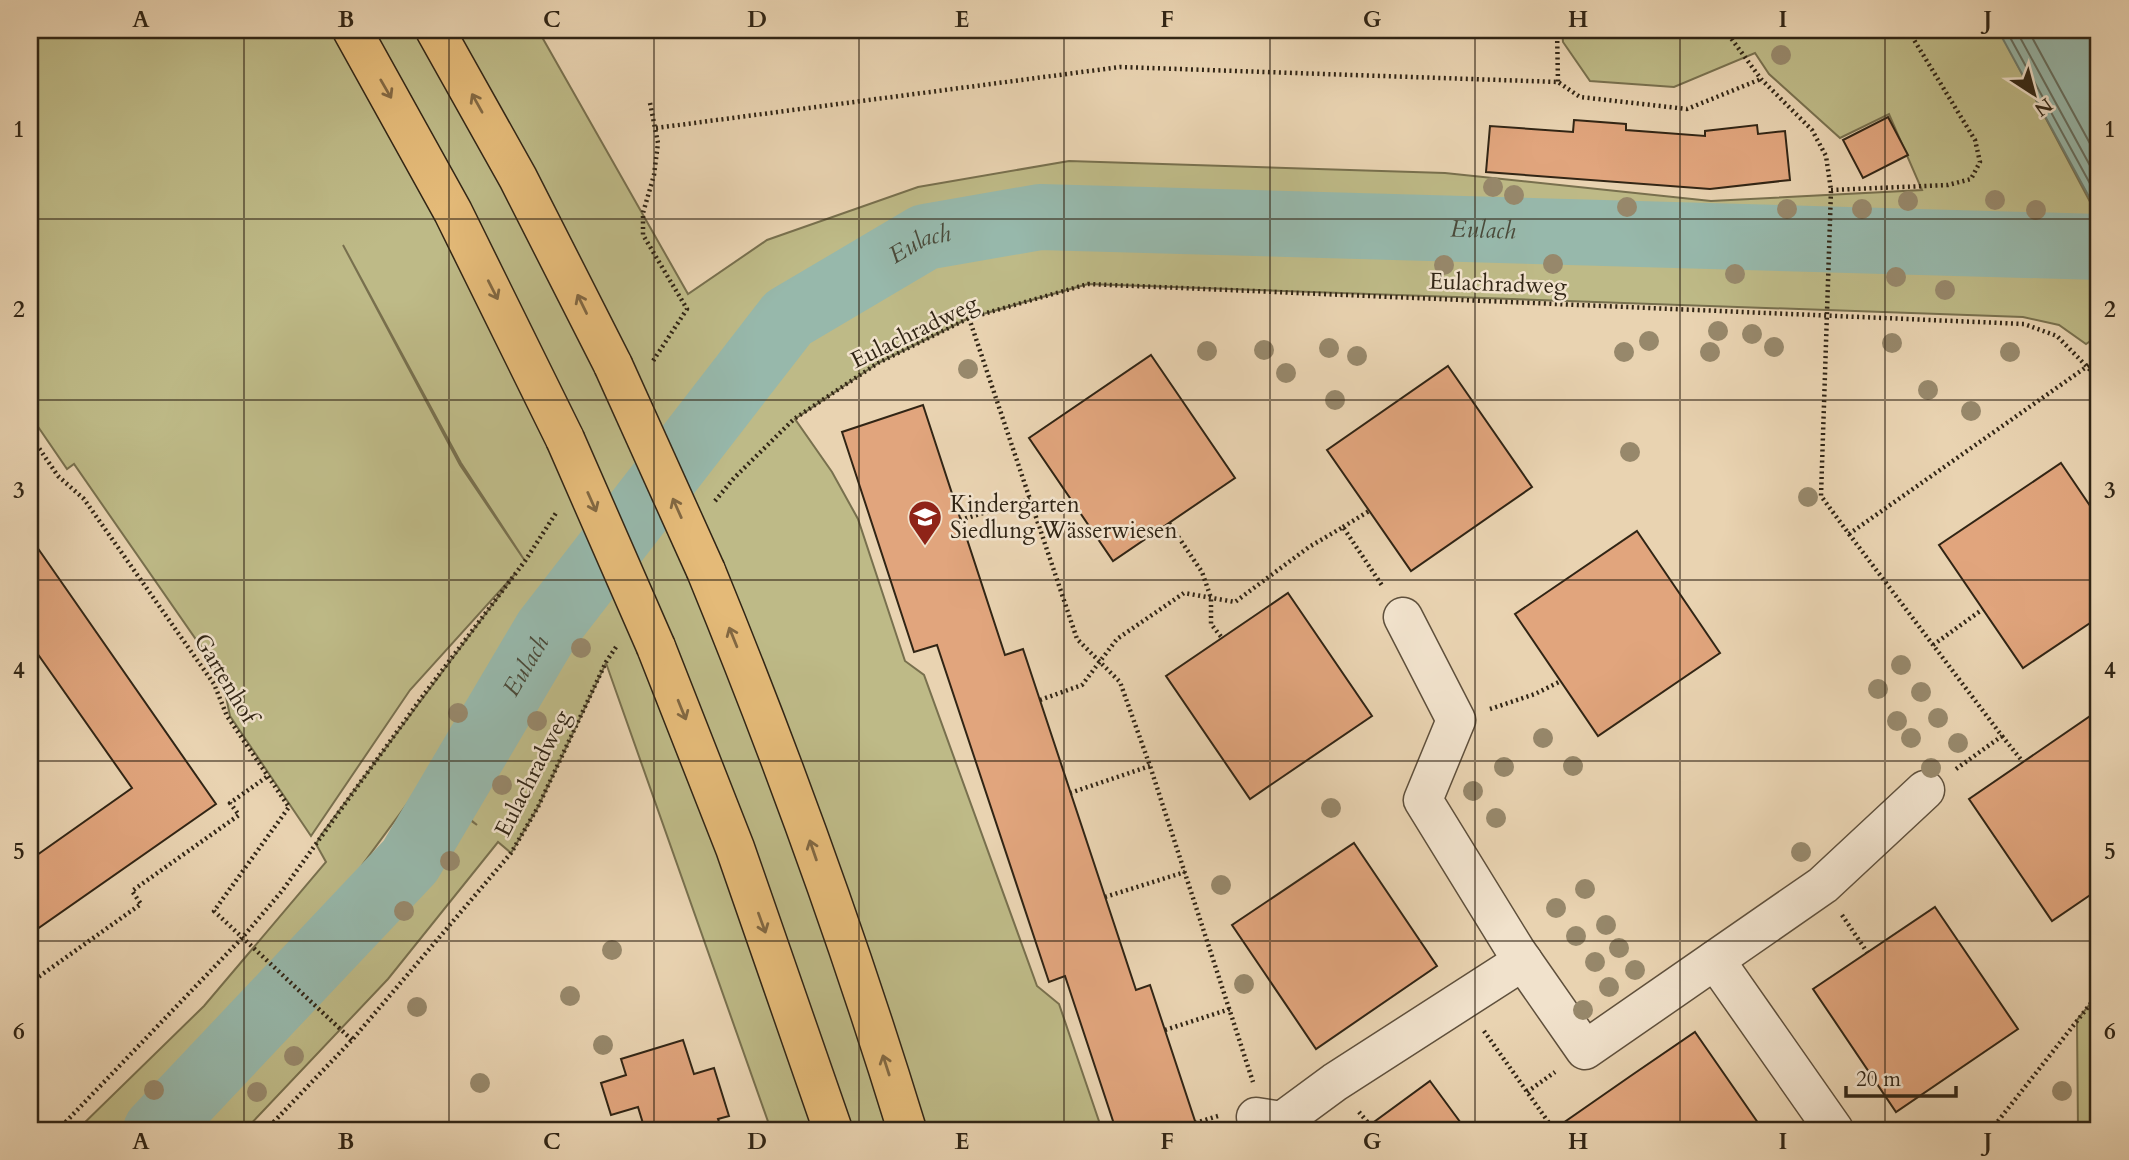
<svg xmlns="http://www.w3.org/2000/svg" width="2129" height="1160" font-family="Cardo,serif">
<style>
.green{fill:#beba87;stroke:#78704e;stroke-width:2;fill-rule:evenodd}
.water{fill:#97b8ab;stroke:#6e7d6f;stroke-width:2}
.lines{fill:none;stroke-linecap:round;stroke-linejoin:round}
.shore{stroke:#646e60;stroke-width:2}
.river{stroke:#97b8ab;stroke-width:66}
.building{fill:#e1a57d;stroke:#312515;stroke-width:2}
.minor-casing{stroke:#5f503c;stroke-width:41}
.highway-casing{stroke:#312515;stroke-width:41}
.path{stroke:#312515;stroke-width:4.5;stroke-dasharray:2 3.5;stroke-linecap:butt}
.minor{stroke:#f1e2cc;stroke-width:38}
.highway{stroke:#e4ba78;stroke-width:38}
.highway-bridge-casing{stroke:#312515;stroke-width:41;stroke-linecap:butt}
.highway-bridge{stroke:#e4ba78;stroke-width:38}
.tree{fill:#97886b}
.oneway{stroke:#826842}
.grid{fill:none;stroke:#312515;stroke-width:2;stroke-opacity:0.55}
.labels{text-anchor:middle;stroke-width:5;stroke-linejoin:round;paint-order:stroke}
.street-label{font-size:23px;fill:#312515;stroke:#f1e2cc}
.poi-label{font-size:23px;fill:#312515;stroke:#f1e2cc;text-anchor:start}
.water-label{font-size:24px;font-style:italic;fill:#4a4a3a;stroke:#f1e2cc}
.neatline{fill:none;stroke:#312515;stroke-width:2.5}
.grid-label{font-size:23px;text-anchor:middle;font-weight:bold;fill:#312515}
</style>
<rect width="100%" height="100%" fill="#e9d3b1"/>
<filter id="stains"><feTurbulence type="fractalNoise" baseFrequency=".00286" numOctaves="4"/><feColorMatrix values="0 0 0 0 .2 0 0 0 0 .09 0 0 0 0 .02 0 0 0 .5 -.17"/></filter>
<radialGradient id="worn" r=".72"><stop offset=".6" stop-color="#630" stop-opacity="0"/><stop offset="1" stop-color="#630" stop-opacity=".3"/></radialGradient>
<g class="green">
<path d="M30 30H538L688 294 767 240 918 187 1069 161 1445 173 1711 201 1922 190 1889 114 1840 138 1769 74 1755 53 1674 87 1590 81 1563 42 1562 30H1999L2096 213 2077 222 2099 249V335L2086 344 2059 325 2023 317 1088 284 969 318 878 363 795 419 832 472 858 519 905 661 924 675 1037 986 1059 1004 1102 1130H771L606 663 538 807 511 853 498 842 388 979 245 1130H77L204 1006 326 862 316 844 321 835 515 574 410 690 311 836 230 716 222 677 74 464 67 469 30 415ZM343 245 461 463 525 561 460 465ZM424 781 477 825 463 815 425 869 363 864Z"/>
<path d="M2099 993V1130H2078L2077 1020Z"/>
</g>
<path class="water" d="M1998 30H2099V215Z"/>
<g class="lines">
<g class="shore">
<path d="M2006 30 2099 200"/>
<path d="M2016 30 2099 182"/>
<path d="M2028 30 2099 160"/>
</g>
<path class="river" id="s1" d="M156 1130 410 861 546 631 788 318 925 237 1040 217 2099 247"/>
</g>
<g class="building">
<path d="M1888 117 1908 155 1863 178 1843 140Z"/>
<path d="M1574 120 1626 124V130L1705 136V131L1757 125 1758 134 1785 131 1790 180 1710 189 1486 172 1490 126 1573 132Z"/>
<path d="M1151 355 1235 478 1113 561 1029 438Z"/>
<path d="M1448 366 1532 487 1411 571 1327 450Z"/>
<path d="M923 405 1005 655 1023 649 1136 990 1150 985 1198 1130H1116L1065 976 1049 982 937 645 914 652 842 432Z"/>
<path d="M2061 463 2099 519V617L2023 668 1939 545Z"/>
<path d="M1637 531 1720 653 1598 736 1515 614Z"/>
<path d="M30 537 216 804 30 934V860L132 788 30 643Z"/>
<path d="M1288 593 1372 716 1250 799 1166 676Z"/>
<path d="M2099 710V889L2052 921 1969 799Z"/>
<path d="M1354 843 1437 966 1316 1049 1232 925Z"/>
<path d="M1935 907 2018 1029 1896 1112 1813 989Z"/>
<path d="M1695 1032 1763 1130H1553L1632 1075Z"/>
<path d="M683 1040 694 1074 714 1068 729 1116 718 1119 722 1130H645L638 1107 611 1115 601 1083 626 1075 621 1059Z"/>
<path d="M1430 1081 1466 1130H1363Z"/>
</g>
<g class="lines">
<g class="minor-casing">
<g id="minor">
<path d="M1403 617 1456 720 1423 800 1516 951 1585 1050 1823 885 1925 790"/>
<path d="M1715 960 1834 1130"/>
<path d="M1256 1117 1282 1121 1335 1082 1523 961"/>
</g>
</g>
<g class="highway-casing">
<g id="highway">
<path d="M352 30 453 212 565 439"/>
<path d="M435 30 518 178 613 365"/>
<path d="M706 571C781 754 849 941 907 1130"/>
<path d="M656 647 735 848 833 1130"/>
</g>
</g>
<g class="path">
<path d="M1557 30 1558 82"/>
<path d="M1725 30 1761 79 1812 130 1826 156 1831 190 1821 496 1849 534 2099 358"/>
<path d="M650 103 658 143 654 175 643 213V235L687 309 653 361"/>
<path d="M656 128 1120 67 1558 82 1580 97 1687 109 1761 79"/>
<path d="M1831 190 1948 185 1971 179 1980 162 1975 140 1908 30"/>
<path d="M969 318 1077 639 1120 682 1150 766 1253 1082"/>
<path d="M30 435 58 476 84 499 214 684 227 716 289 807 214 911 352 1040"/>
<path d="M715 501 734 478 794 419 878 363 969 318 1088 284 2024 324 2057 336 2099 379"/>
<path d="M960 520 1030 499"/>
<path d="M1169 523 1202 572 1211 598V624L1222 638"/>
<path d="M1343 527 1369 511"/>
<path d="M1849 534 2002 736 1956 769"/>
<path d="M1933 645 1983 609"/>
<path d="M1040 700 1082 685 1117 639 1184 593 1235 602 1309 547 1343 527 1383 587"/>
<path d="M1490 709 1535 694 1561 681"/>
<path d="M2002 736 2023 762"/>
<path d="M1070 793 1150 766"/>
<path d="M1105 897 1185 872"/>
<path d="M1842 915 1867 952"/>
<path d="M30 983 141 904 132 891 239 815 230 803 268 776"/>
<path d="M1165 1030 1230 1009"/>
<path d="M1484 1031 1554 1130"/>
<path d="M1527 1092 1555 1072"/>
<path d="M1359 1112 1370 1125"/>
<path d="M1195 1123 1218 1116"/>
<path d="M58 1130 242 938 282 891 422 697 525 561 556 513"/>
<path d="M266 1130 352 1040 511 853 538 807 606 662 616 647"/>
<path d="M1991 1130 2099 993"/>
</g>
<use href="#minor" class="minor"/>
<use href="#highway" class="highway"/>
<g class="highway-bridge-casing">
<g id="highway-bridge">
<path d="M613 365 706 571"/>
<path d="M565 439 656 647"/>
</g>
</g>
<use href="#highway-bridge" class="highway-bridge"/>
</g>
<g class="tree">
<circle cx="1781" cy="55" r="10"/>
<circle cx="1493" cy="187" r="10"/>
<circle cx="1514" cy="195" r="10"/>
<circle cx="1995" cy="200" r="10"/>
<circle cx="1908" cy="201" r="10"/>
<circle cx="1627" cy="207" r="10"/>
<circle cx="1787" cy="209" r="10"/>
<circle cx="1862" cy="209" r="10"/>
<circle cx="2036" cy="210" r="10"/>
<circle cx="1553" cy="264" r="10"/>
<circle cx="1444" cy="265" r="10"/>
<circle cx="1735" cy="274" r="10"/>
<circle cx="1896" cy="277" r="10"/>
<circle cx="1945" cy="290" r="10"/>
<circle cx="1718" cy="331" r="10"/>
<circle cx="1752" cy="334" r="10"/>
<circle cx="1649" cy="341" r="10"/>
<circle cx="1892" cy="343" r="10"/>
<circle cx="1774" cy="347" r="10"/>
<circle cx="1329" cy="348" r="10"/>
<circle cx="1264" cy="350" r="10"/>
<circle cx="1207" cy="351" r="10"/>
<circle cx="1624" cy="352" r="10"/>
<circle cx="1710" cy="352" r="10"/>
<circle cx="2010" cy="352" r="10"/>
<circle cx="1357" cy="356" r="10"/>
<circle cx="968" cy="369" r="10"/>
<circle cx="1286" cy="373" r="10"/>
<circle cx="1928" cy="390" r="10"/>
<circle cx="1335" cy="400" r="10"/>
<circle cx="1971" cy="411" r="10"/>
<circle cx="1630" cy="452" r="10"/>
<circle cx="1808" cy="497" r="10"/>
<circle cx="581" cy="648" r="10"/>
<circle cx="1901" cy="665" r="10"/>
<circle cx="1878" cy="689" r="10"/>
<circle cx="1921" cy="692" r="10"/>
<circle cx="458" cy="713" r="10"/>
<circle cx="1938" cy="718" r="10"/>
<circle cx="537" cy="721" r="10"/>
<circle cx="1897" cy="721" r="10"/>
<circle cx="1543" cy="738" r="10"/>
<circle cx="1911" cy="738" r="10"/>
<circle cx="1958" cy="743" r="10"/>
<circle cx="1573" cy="766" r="10"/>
<circle cx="1504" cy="767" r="10"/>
<circle cx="1931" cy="768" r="10"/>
<circle cx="502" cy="785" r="10"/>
<circle cx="1473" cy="791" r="10"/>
<circle cx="1331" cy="808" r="10"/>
<circle cx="1496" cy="818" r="10"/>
<circle cx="1801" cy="852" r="10"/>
<circle cx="450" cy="861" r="10"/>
<circle cx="1221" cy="885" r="10"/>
<circle cx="1585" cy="889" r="10"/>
<circle cx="1556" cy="908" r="10"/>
<circle cx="404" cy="911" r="10"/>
<circle cx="1606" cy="925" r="10"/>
<circle cx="1576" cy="936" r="10"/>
<circle cx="1619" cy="948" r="10"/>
<circle cx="612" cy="950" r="10"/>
<circle cx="1595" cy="962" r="10"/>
<circle cx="1635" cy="970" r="10"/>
<circle cx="1244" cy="984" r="10"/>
<circle cx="1609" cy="987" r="10"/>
<circle cx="570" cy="996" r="10"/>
<circle cx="417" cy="1007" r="10"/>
<circle cx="1583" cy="1010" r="10"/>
<circle cx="603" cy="1045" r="10"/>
<circle cx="294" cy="1056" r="10"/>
<circle cx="480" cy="1083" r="10"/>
<circle cx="154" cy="1090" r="10"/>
<circle cx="2062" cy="1091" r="10"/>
<circle cx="257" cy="1092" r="10"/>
</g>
<defs><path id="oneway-shaft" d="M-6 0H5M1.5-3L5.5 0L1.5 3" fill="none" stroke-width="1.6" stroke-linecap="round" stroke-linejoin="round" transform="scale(1.75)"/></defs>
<g class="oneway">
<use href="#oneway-shaft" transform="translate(386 89) rotate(60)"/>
<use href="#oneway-shaft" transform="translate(477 103) rotate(-119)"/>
<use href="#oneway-shaft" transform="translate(493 290) rotate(63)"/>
<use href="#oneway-shaft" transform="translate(582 304) rotate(-116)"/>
<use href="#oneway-shaft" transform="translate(592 502) rotate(66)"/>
<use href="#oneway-shaft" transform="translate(677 508) rotate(-114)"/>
<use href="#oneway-shaft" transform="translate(733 637) rotate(-112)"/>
<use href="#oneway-shaft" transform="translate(682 710) rotate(68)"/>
<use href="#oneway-shaft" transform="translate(813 850) rotate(-109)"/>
<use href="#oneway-shaft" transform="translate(762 923) rotate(70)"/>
<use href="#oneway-shaft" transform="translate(886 1065) rotate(-108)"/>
</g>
<path class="grid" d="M244 30V1130M449 30V1130M654 30V1130M859 30V1130M1064 30V1130M1270 30V1130M1475 30V1130M1680 30V1130M1885 30V1130M30 219H2099M30 400H2099M30 580H2099M30 761H2099M30 941H2099"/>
<defs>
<g id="school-pin" transform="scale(1.75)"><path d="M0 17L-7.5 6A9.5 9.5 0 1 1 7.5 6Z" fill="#8f2418" stroke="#f1e2cc"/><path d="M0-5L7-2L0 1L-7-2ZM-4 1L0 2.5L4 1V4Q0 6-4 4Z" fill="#fff"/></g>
</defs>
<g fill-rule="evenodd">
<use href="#school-pin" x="925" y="517"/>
</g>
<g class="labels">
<g class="street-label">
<text transform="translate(1498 283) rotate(2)" y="8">Eulachradweg</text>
<text transform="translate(914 331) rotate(-26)" y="8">Eulachradweg</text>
<text transform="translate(226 678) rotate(59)" y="8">Gartenhof</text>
<text transform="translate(532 773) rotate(-63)" y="8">Eulachradweg</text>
</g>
<g class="poi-label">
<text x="950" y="512">Kindergarten<tspan x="950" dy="26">Siedlung Wässerwiesen</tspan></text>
</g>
<g class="water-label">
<text dy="8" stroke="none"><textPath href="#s1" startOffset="1752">Eulach</textPath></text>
<text dy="8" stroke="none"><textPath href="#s1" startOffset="1185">Eulach</textPath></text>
<text dy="8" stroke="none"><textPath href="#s1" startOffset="597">Eulach</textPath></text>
</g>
</g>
<rect width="2129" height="1160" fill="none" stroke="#e9d3b1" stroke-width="77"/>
<g transform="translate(2034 94) rotate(144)" stroke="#f1e2cc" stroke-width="5" paint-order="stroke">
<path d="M0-5L12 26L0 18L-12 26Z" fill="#312515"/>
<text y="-10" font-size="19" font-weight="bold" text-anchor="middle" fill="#312515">N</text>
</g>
<path d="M1846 1086v10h110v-10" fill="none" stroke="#312515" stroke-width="3.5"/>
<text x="1856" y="1086" font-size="21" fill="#312515" stroke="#f1e2cc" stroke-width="5" paint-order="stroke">20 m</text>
<rect x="38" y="38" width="2052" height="1084" class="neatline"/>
<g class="grid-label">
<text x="141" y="27">A</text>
<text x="346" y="27">B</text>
<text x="552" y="27">C</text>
<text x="757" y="27">D</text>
<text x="962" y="27">E</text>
<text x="1167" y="27">F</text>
<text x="1372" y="27">G</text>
<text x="1578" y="27">H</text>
<text x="1783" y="27">I</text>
<text x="1988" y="27">J</text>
<text x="19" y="137">1</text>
<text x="2110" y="137">1</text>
<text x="19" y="317">2</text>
<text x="2110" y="317">2</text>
<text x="19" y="498">3</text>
<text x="2110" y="498">3</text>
<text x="19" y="678">4</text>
<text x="2110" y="678">4</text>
<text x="19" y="859">5</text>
<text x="2110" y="859">5</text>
<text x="19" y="1039">6</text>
<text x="2110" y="1039">6</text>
<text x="141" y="1149">A</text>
<text x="346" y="1149">B</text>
<text x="552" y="1149">C</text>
<text x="757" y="1149">D</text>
<text x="962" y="1149">E</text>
<text x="1167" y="1149">F</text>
<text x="1372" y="1149">G</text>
<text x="1578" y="1149">H</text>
<text x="1783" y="1149">I</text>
<text x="1988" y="1149">J</text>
</g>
<rect width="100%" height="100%" filter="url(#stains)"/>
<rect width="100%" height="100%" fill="url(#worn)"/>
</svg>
